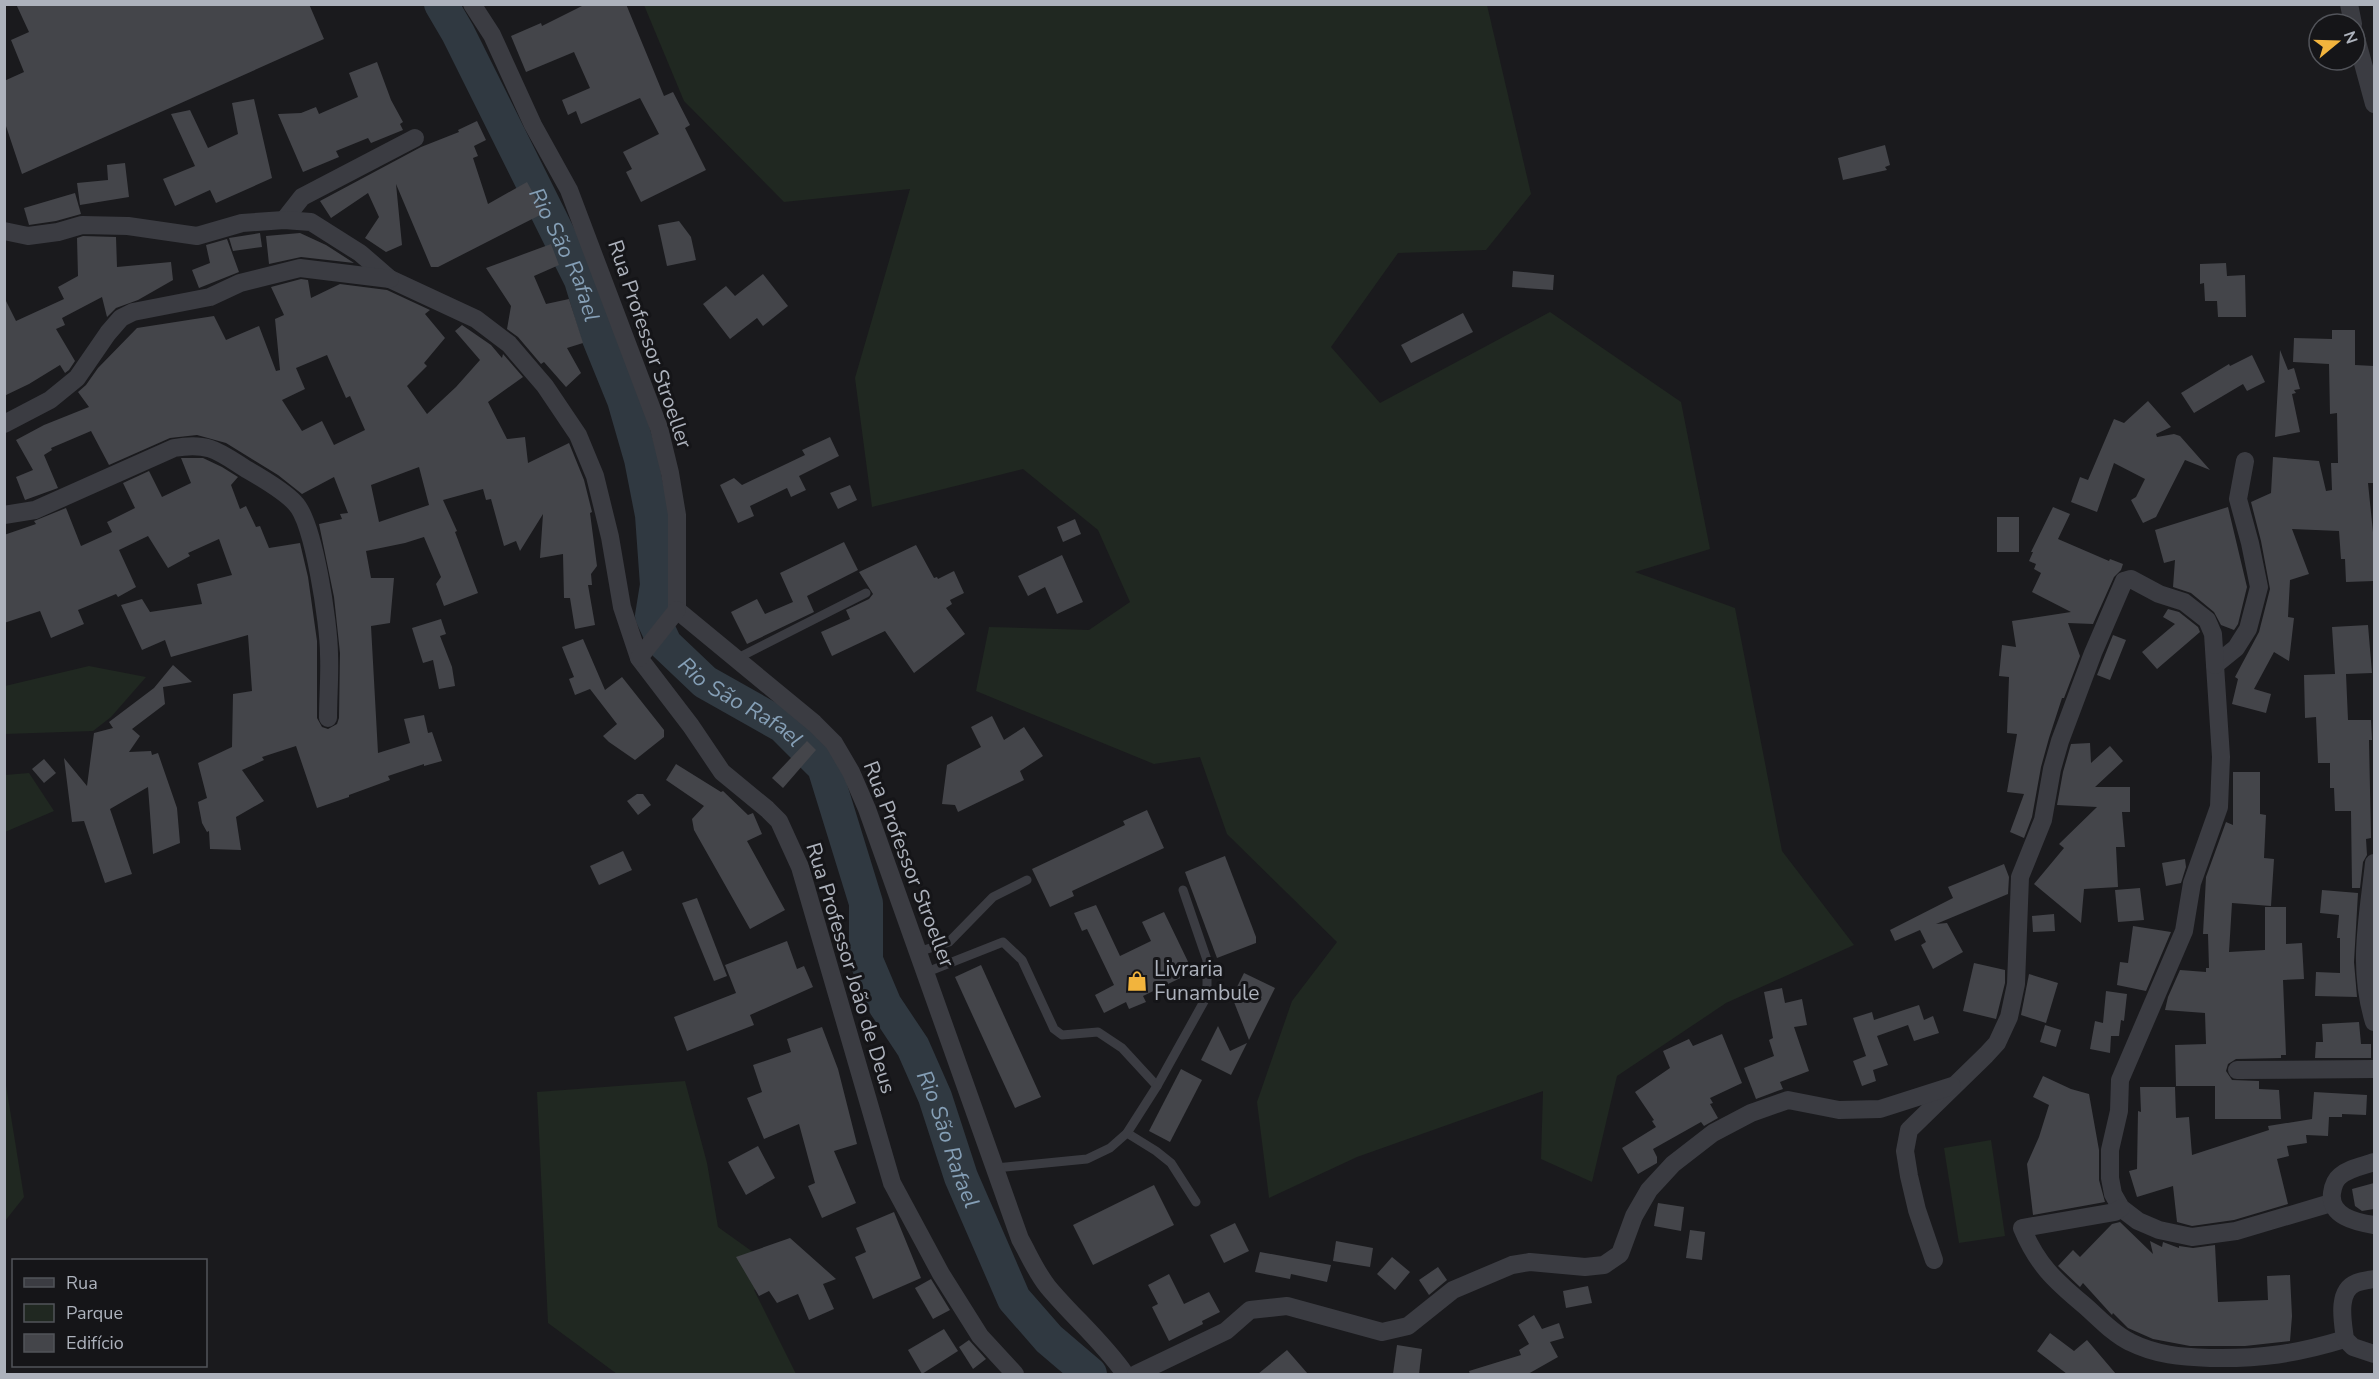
<svg xmlns="http://www.w3.org/2000/svg" width="2379" height="1379" font-family="'Nunito Sans',sans-serif">
<style>
.green{fill:#202821}
.lines{fill:none;stroke-linecap:round;stroke-linejoin:round}
.river{stroke:#303941;stroke-width:34}
.building{fill:#44454a;fill-rule:evenodd}
.lane{stroke:#3b3c42;stroke-width:9}
.street{stroke:#3b3c42;stroke-width:18}
.labels{text-anchor:middle;stroke-width:6;stroke-linejoin:round;paint-order:stroke}
.street-label{font-size:21px;fill:#adb2bc;stroke:#151518}
.poi-label{font-size:21px;fill:#adb2bc;stroke:#151518;text-anchor:start}
.water-label{font-size:22px;font-style:italic;fill:#859fb6;stroke:#151518}
</style>
<rect width="100%" height="100%" fill="#1a1a1d"/>
<g class="green">
<path d="M644 5H1487L1531 194 1486 250 1398 253 1331 347 1380 403 1550 312 1681 402 1710 549 1635 572 1735 608 1782 851 1854 945 1726 1003 1617 1076 1592 1182 1541 1159 1543 1091 1357 1157 1269 1198 1257 1102 1292 1001 1337 942 1227 834 1200 757 1154 764 976 691 989 627 1089 630 1130 602 1098 530 1023 469 872 507 855 378 910 189 784 202 684 101Z"/>
<path d="M89 666 146 677 111 717 93 731 5 734V686Z"/>
<path d="M29 773 54 811 5 832V775Z"/>
<path d="M4 1073 24 1197 5 1221H4Z"/>
<path d="M685 1081 707 1163 718 1227 782 1273 754 1290 796 1374H617L548 1323 537 1092Z"/>
<path d="M1991 1140 2005 1236 1959 1243 1944 1148Z"/>
</g>
<g class="lines">
<path class="river" id="s1" d="M441 4 458 33 581 280 598 336 624 400 641 459 652 515 657 585 652 616 665 644 705 682 783 726 824 767 866 903V960L885 1005 913 1047 935 1097 961 1177 1014 1299 1049 1339 1090 1374"/>
</g>
<g class="building">
<path d="M16 4H309L324 39 22 174 4 120V81L24 72 11 40 29 32Z"/>
<path d="M586 4H626L664 96 673 92 690 125 685 128 706 170 641 202 626 172 632 169 623 152 659 134 640 98 581 124 576 111 568 115 562 100 590 88 574 52 526 72 511 36 541 23 542 26Z"/>
<path d="M377 62 391 100 403 122 400 124 403 130 371 143 368 138 336 151 339 157 303 172 278 114 301 113 316 107 319 114 358 97 349 73Z"/>
<path d="M254 99 272 178 216 203 210 190 175 206 163 179 195 166 171 114 190 110 208 148 238 134 232 103Z"/>
<path d="M477 121 486 140 474 146 478 156 473 158 488 204 527 182 544 213 438 267H431L396 184 402 245 386 252 365 238 379 217 368 193 331 218 320 201 421 147 459 132 458 130Z"/>
<path d="M1885 145 1890 165 1885 167 1887 170 1843 180 1838 158Z"/>
<path d="M125 163 129 197 80 205 77 183 108 180 107 165Z"/>
<path d="M75 193 81 214 56 221 29 225 24 208Z"/>
<path d="M679 221 691 237 696 260 667 266 658 225Z"/>
<path d="M260 233 262 247 233 251 229 238Z"/>
<path d="M300 233 326 245 354 263 301 257 269 264 266 236Z"/>
<path d="M83 236 116 237 117 267 171 262 173 280 138 300 116 308 107 317 102 297 62 318 65 325 56 329 75 361 69 370 65 373 60 365 29 384 4 396V297L16 321 64 299 58 287 78 276 77 238Z"/>
<path d="M227 239 239 272 199 288 192 270 210 263 206 245Z"/>
<path d="M551 244 559 265 534 276 546 304 569 299 583 343 567 348 581 373 566 387 544 362 541 364 518 337 507 329 511 306 486 268Z"/>
<path d="M2226 263 2227 276 2245 275 2246 317H2218L2217 301H2205L2204 283 2200 284V264Z"/>
<path d="M1513 271 1554 275 1553 290 1512 287Z"/>
<path d="M763 274 788 306 763 326 757 318 730 339 703 304 726 286 735 296Z"/>
<path d="M301 279 308 280 311 298 340 284 387 290 430 310 425 314 445 338 424 363 427 366 407 386 427 414 456 387 480 360 455 331 462 325 491 345 502 358 503 354 523 377 488 402 507 439 525 437 528 463 569 443 584 480 592 512 590 513 597 566 591 574 592 585H588L595 625 575 629 570 598H564L563 554 540 558 543 514 520 551 516 541 504 546 491 499 486 500 483 489 443 500 457 531 455 532 478 593 444 606 436 584 441 577 424 537 405 543 366 551 371 578H394L390 623 371 626 378 753 410 743 404 719 424 715 428 733 432 732 442 761 424 766V764L388 776 390 780 349 795V797L317 808 296 746 262 757 264 760 242 770 264 801 236 817 241 850 210 849 209 831 207 832 202 823 198 802 207 798 198 763 232 747 233 694 252 691 248 635 171 657 165 640 142 650 121 605 142 599 150 612 202 604 197 584 232 575 219 539 188 553 190 556 168 568 148 536 119 550 136 587 118 597 116 594 78 610 84 624 51 638 40 611 4 623V535L36 524 34 521 66 508 81 546 112 532 107 522 135 508 123 483 149 471 162 497 191 483 181 458H203L222 467 238 477 231 485 240 509 246 506 256 527 260 526 269 548 300 543 308 577 317 641V718L322 727 328 729 337 724 339 718 340 653 334 597 319 524 342 519 340 514 348 513 334 477 302 494 278 475 226 443 197 435 170 438 109 465 91 431 51 448 52 450 44 455 58 488 25 500 16 477 33 470 16 440 44 425 89 407 78 392 86 385 98 368 137 328 214 316 226 340 259 326 276 371 280 370 275 319 284 315 271 287ZM327 355 346 398 350 396 365 430 334 445 322 421 302 431 282 400 305 389 296 368ZM419 467 429 505 379 522 371 485Z"/>
<path d="M1463 313 1473 332 1411 363 1401 345Z"/>
<path d="M2332 330H2355V365L2374 366V483H2368L2374 542V581L2346 582 2345 559H2341L2339 531 2292 529 2309 574 2290 580 2288 617 2294 618 2289 661 2274 652 2254 689 2271 694 2266 713 2232 704 2238 679 2235 677 2259 632 2270 589 2261 541 2251 502 2271 493 2273 457 2319 461 2326 491 2332 490 2331 463H2338L2337 413 2330 414 2329 364 2293 362 2294 338 2332 339Z"/>
<path d="M2280 350 2288 370 2294 368 2300 389 2294 390 2296 393 2292 394 2300 432 2275 437Z"/>
<path d="M2252 355 2265 382 2247 391 2243 384 2194 413 2181 393 2229 364 2230 366Z"/>
<path d="M2148 401 2171 427 2156 434 2157 437 2174 434 2180 436 2210 470 2185 460 2156 517 2143 523 2131 500 2136 497 2145 479 2114 463 2097 512 2071 502 2080 477 2088 480 2114 419 2124 423Z"/>
<path d="M830 437 839 456 799 476 806 490 791 497 787 488 750 506 754 516 738 523 720 485 734 478 742 485 805 455 802 450Z"/>
<path d="M850 485 857 500 838 509 830 493Z"/>
<path d="M2053 507 2070 514 2058 539 2109 561 2110 559 2123 564 2121 570 2114 577 2093 624 2068 623 2080 656 2064 698H2062L2049 738 2041 767 2032 817 2024 838 2010 832 2024 794 2007 792 2017 734 2007 733 2009 677 1999 676 2002 645 2016 647 2012 621 2071 612 2032 592 2041 573 2034 569 2036 564 2029 561 2033 552H2031Z"/>
<path d="M2228 507 2247 587 2238 624 2234 630 2221 625 2214 612 2191 593 2173 587 2175 560 2164 563 2155 530Z"/>
<rect x="1997" y="517" width="22" height="35"/>
<path d="M1075 519 1081 534 1063 542 1057 527Z"/>
<path d="M844 542 858 570 807 596 814 612 747 644 731 612 757 599 765 614 793 602 780 573Z"/>
<path d="M916 545 934 578 937 577 938 579 954 571 964 593 950 600 952 604 946 608 965 634 914 673 885 631 832 656 821 632 850 619 846 610 869 599 873 594 859 572Z"/>
<path d="M1062 555 1083 602 1057 614 1045 587 1028 596 1018 576Z"/>
<path d="M2168 609 2179 612 2198 627 2200 632 2157 669 2142 652 2175 624 2163 617Z"/>
<path d="M441 619 446 634 440 636 452 667 455 686 439 689 433 660 423 663 412 628Z"/>
<path d="M2368 625 2372 673 2346 674 2348 720H2371L2372 740H2369L2371 838 2366 839 2367 855 2363 862 2360 888H2352L2351 811H2335L2334 788H2330V763H2318L2316 717 2305 718 2304 675 2335 674 2332 627Z"/>
<path d="M2113 635 2126 640 2110 680 2097 675Z"/>
<path d="M583 639 605 690 622 677 664 730V737L635 760 609 742 603 736 617 724 590 689 575 695 569 679 574 677 562 647Z"/>
<path d="M173 665 192 682 163 687 165 704 132 729 140 736 129 752 151 751 152 755 158 753 177 808 180 843 153 854 148 787 110 809 132 874 105 883 84 821 72 822 64 758 87 786 94 733 113 728 109 722 154 688Z"/>
<path d="M992 716 1004 740 1024 727 1043 756 1020 771 1024 780 958 812 955 805 942 804 947 765 981 747 971 727Z"/>
<path d="M807 741 816 750 783 788 772 778Z"/>
<path d="M2090 743 2091 763 2110 746 2123 761 2095 787H2130V812H2122L2125 847H2116L2118 887 2084 889 2081 923 2034 884 2064 848 2059 844 2097 807 2057 805 2063 772 2071 744Z"/>
<path d="M44 759 56 773 44 783 32 769Z"/>
<path d="M676 764 721 792 723 791 748 815 753 813 762 834 747 841 785 910 750 929 694 830 692 819 704 806 666 780Z"/>
<path d="M2233 772H2260V814L2266 815 2264 858 2274 859 2271 906 2232 903 2229 952 2265 950V907H2286V944L2302 943 2304 979 2283 980 2286 1055H2281V1058L2236 1059 2228 1064 2226 1071 2232 1080 2259 1081V1089L2279 1090 2281 1119H2215V1086H2176L2175 1045 2206 1044 2205 1013 2165 1010 2168 997 2180 970 2206 972V968H2209L2208 934H2203L2206 877 2226 822 2233 825Z"/>
<path d="M637 794H643L651 805 638 815 627 801Z"/>
<path d="M1147 810 1164 848 1072 891 1074 896 1050 907 1032 869 1125 825 1123 821Z"/>
<path d="M623 851 632 870 599 885 590 866Z"/>
<path d="M1225 856 1256 937V943L1217 958 1185 872Z"/>
<path d="M2185 859 2186 867 2181 883 2166 886 2162 863Z"/>
<path d="M2004 864 2009 877 2008 894 1936 924 1947 923 1963 952 1933 969 1921 945 1926 942 1920 930 1895 941 1890 930 1953 898 1948 887Z"/>
<path d="M2140 888 2144 920 2118 922 2115 890Z"/>
<path d="M2322 890 2358 893 2354 962 2357 997 2315 996 2316 972 2340 973V938H2337L2339 915 2320 913Z"/>
<path d="M697 898 727 976 714 981 682 903Z"/>
<path d="M1096 905 1120 956 1151 941 1142 922 1164 912 1193 972 1143 996 1146 1002 1129 1009 1126 1002 1104 1013 1095 995 1114 985 1087 929 1082 931 1074 913Z"/>
<path d="M2054 914 2055 931 2033 932 2032 916Z"/>
<path d="M2133 926 2171 932 2146 991 2117 985 2120 962 2128 963Z"/>
<path d="M787 941 797 969 804 966 813 987 750 1015 754 1025 687 1051 674 1017 736 993 725 965Z"/>
<path d="M1974 963 2005 970V983L1996 1019 1963 1011Z"/>
<path d="M981 965 1041 1097 1015 1108 955 977Z"/>
<path d="M1244 973 1275 988 1249 1040 1232 997Z"/>
<path d="M2029 974 2058 983 2046 1023 2021 1015Z"/>
<path d="M1782 988 1785 1003 1802 999 1807 1025 1794 1027 1809 1071 1780 1082 1783 1089 1756 1099 1744 1068 1774 1056 1769 1040 1773 1038 1764 992Z"/>
<path d="M2106 991 2127 994 2124 1021 2121 1020 2119 1036H2111L2110 1053 2090 1049 2095 1021 2103 1023Z"/>
<path d="M1919 1005 1924 1020 1933 1016 1939 1033 1914 1041 1908 1025 1877 1036 1888 1065 1873 1070 1876 1081 1862 1086 1853 1061 1866 1056 1853 1018 1872 1012 1874 1020Z"/>
<path d="M2359 1022 2361 1044H2371V1058H2315L2316 1042H2323L2322 1024Z"/>
<path d="M2045 1025 2061 1030 2056 1047 2040 1042Z"/>
<path d="M1218 1026 1230 1051 1247 1043 1231 1075 1201 1060Z"/>
<path d="M822 1027 838 1069 857 1144 834 1151 856 1203 822 1218 808 1186 815 1183 799 1124 764 1139 747 1098 762 1092 753 1065 791 1052 787 1039Z"/>
<path d="M1722 1034 1742 1083 1710 1098 1713 1103 1710 1104 1718 1118 1704 1126 1701 1122 1653 1149 1657 1157V1163L1638 1174 1622 1148 1656 1127 1652 1121 1654 1120 1635 1092 1670 1068 1663 1051 1689 1039 1693 1046Z"/>
<path d="M1181 1069 1202 1080 1170 1142 1149 1131Z"/>
<path d="M2043 1076 2071 1089 2089 1094 2099 1150V1180L2105 1202 2033 1215 2027 1164 2039 1137 2049 1105 2033 1097Z"/>
<path d="M2140 1087H2175L2176 1118 2189 1117 2192 1155 2269 1130 2268 1126 2312 1119 2314 1092 2367 1095 2366 1115 2342 1114V1117H2329L2328 1136 2306 1135 2307 1143 2287 1146 2289 1156 2277 1159 2288 1204 2234 1220 2192 1226 2177 1222 2173 1186 2137 1197 2129 1171 2137 1169 2138 1111 2141 1112Z"/>
<path d="M758 1146 775 1178 746 1195 728 1162Z"/>
<path d="M2374 1183V1209L2362 1211 2355 1206 2352 1189Z"/>
<path d="M1154 1185 1174 1225 1093 1265 1073 1225Z"/>
<path d="M1658 1203 1684 1207 1681 1231 1654 1226Z"/>
<path d="M894 1212 921 1278 873 1299 855 1257 866 1252 856 1228Z"/>
<path d="M2120 1222 2153 1254 2150 1241 2162 1247 2163 1242 2179 1248V1246L2193 1248 2215 1245 2218 1302 2268 1300 2267 1276 2290 1275 2292 1316 2290 1341 2245 1346H2190L2153 1339 2128 1328 2113 1313 2112 1315 2083 1283 2080 1287 2058 1266 2073 1250 2080 1257 2112 1224Z"/>
<path d="M1235 1223 1249 1251 1224 1263 1210 1235Z"/>
<path d="M1690 1230 1705 1232 1702 1260 1686 1258Z"/>
<path d="M790 1238 836 1279 823 1284 834 1309 809 1320 798 1294 777 1303 769 1291 759 1296 736 1257Z"/>
<path d="M1336 1241 1373 1248 1370 1267 1333 1261Z"/>
<path d="M1260 1252 1331 1265 1327 1282 1291 1274 1290 1279 1255 1272Z"/>
<path d="M1392 1257 1410 1272 1395 1290 1377 1274Z"/>
<path d="M1438 1267 1447 1280 1429 1295 1419 1280Z"/>
<path d="M1169 1274 1184 1304 1209 1292 1220 1312 1202 1321 1203 1324 1169 1341 1152 1307 1158 1304 1148 1285Z"/>
<path d="M931 1279 950 1310 933 1319 915 1288Z"/>
<path d="M1588 1286 1592 1303 1566 1308 1563 1291Z"/>
<path d="M1534 1315 1542 1329 1559 1323 1564 1338 1550 1342 1558 1357 1528 1374H1470L1469 1371 1521 1355 1519 1350 1529 1344 1518 1325Z"/>
<path d="M944 1329 958 1351 922 1374 908 1350Z"/>
<path d="M2050 1333 2074 1351 2087 1340 2116 1374H2067L2037 1351Z"/>
<path d="M969 1340 986 1359 973 1369 959 1347Z"/>
<path d="M1397 1345 1422 1349 1419 1374H1393Z"/>
<path d="M1287 1350 1308 1374H1258Z"/>
</g>
<g class="lines">
<g class="lane">
<path d="M736 659 866 593"/>
<path d="M918 952 949 942 993 897 1027 880"/>
<path d="M927 972 1003 942 1022 960 1054 1029 1062 1035 1098 1032 1122 1048 1157 1086"/>
<path d="M1127 1133 1156 1151 1171 1163 1196 1202"/>
<path d="M996 1168 1087 1159 1110 1148 1127 1133 1157 1086 1207 996V960L1183 890"/>
</g>
<g class="street">
<path d="M472 4 492 35 533 125 569 190 659 428 670 473 677 515V610L814 723 834 743 851 772 867 809 1020 1239C1029 1255 1036 1272 1048 1287 1073 1317 1103 1342 1125 1374"/>
<path d="M2349 4 2353 24"/>
<path d="M2355 34 2374 104"/>
<path d="M284 220 302 197 415 138"/>
<path d="M4 231 28 236 58 232 82 225 128 226 197 236 242 223 284 220 311 222 360 253 390 279 476 319 509 344 545 386 578 435 595 476 610 537 622 607 639 658 691 726 722 772 767 809 779 821 800 867 892 1183 941 1274 980 1336 1015 1374"/>
<path d="M4 424 50 400 77 378 108 333 121 318 133 312 210 297 240 283 300 268 390 279"/>
<path d="M2245 461 2238 499 2250 543 2259 587 2248 629 2236 648 2215 665 2221 757 2219 807 2192 883 2184 931 2120 1080 2119 1111 2110 1150V1178L2113 1194 2121 1208 2138 1221 2159 1230 2192 1237 2236 1231 2331 1203"/>
<path d="M4 515 35 510 174 448C209 442 218 451 246 469 260 477 284 491 295 503 314 522 329 625 329 654 330 675 328 697 328 718"/>
<path d="M639 658 677 610"/>
<path d="M2374 863C2368 919 2357 967 2374 1022"/>
<path d="M2237 1070 2374 1069"/>
<path d="M2374 1162C2363 1166 2349 1168 2340 1176 2335 1180 2333 1186 2332 1193 2329 1216 2355 1222 2374 1225"/>
<path d="M2121 1208 2115 1212 2022 1228C2037 1264 2054 1280 2084 1305 2098 1317 2113 1334 2130 1342 2156 1355 2181 1357 2210 1358 2260 1359 2296 1354 2345 1339"/>
<path d="M1934 1260 1917 1210 1909 1176 1905 1151 1909 1130 1986 1055 1997 1043 2009 1017 2016 984 2020 877 2043 820 2052 769 2060 741 2093 653 2124 581 2131 579 2159 594 2184 602 2207 620 2213 634 2215 665"/>
<path d="M2374 1279C2369 1280 2362 1281 2356 1283 2336 1291 2343 1323 2345 1339L2353 1347 2374 1354"/>
<path d="M1136 1374 1226 1331 1250 1310 1287 1306 1382 1332 1408 1326 1453 1290 1512 1265 1530 1262 1585 1267 1604 1265 1620 1254 1634 1216 1649 1190 1673 1164 1713 1133 1751 1113 1788 1100 1839 1110 1880 1109 1952 1086"/>
</g>
</g>
<defs>
<g id="shop-bare" transform="scale(1.62)"><path d="M-5-2.5h2.3a2.7 3.5 0 0 1 5.4 0H5L5.5 6h-11ZM-1.5-2.5h3a1.5 2.3 0 0 0-3 0Z" fill="#f2b43d" stroke="#151518" stroke-width="2.5" paint-order="stroke"/></g>
</defs>
<g fill-rule="evenodd">
<use href="#shop-bare" x="1137" y="981"/>
</g>
<g class="labels">
<g class="street-label">
<text transform="translate(650 344) rotate(71)" y="7">Rua Professor Stroeller</text>
<text transform="translate(909 864) rotate(69)" y="7">Rua Professor Stroeller</text>
<text transform="translate(851 968) rotate(73)" y="7">Rua Professor João de Deus</text>
</g>
<g class="poi-label">
<text x="1154" y="976">Livraria<tspan x="1154" dy="24">Funambule</tspan></text>
</g>
<g class="water-label">
<text dy="8" stroke="none"><textPath href="#s1" startOffset="280">Rio São Rafael</textPath></text>
<text dy="8" stroke="none"><textPath href="#s1" startOffset="784">Rio São Rafael</textPath></text>
<text dy="8" stroke="none"><textPath href="#s1" startOffset="1288">Rio São Rafael</textPath></text>
</g>
</g>
<rect width="2379" height="1379" fill="none" stroke="#adb2bc" stroke-width="12"/>
<rect x="12" y="1259" width="195" height="108" fill="#151518" stroke="#52545a" stroke-width="1.5"/>
<rect x="24" y="1278" width="30" height="9" fill="#3b3c42" stroke="#52545a" stroke-width="1.5"/>
<text x="66" y="1289" font-size="18" fill="#adb2bc">Rua</text>
<rect x="24" y="1304" width="30" height="18" fill="#202821" stroke="#52545a" stroke-width="1.5"/>
<text x="66" y="1319" font-size="18" fill="#adb2bc">Parque</text>
<rect x="24" y="1334" width="30" height="18" fill="#44454a" stroke="#52545a" stroke-width="1.5"/>
<text x="66" y="1349" font-size="18" fill="#adb2bc">Edifício</text>
<g transform="translate(2337 42) rotate(71)"><circle r="28" fill="#151518" stroke="#52545a" stroke-width="1.5"/>
<path d="M0-4.5L10 22L0 15L-10 22Z" fill="#f2b43d"/>
<text y="-9" font-size="16" font-weight="bold" text-anchor="middle" fill="#adb2bc">N</text>
</g>
</svg>
